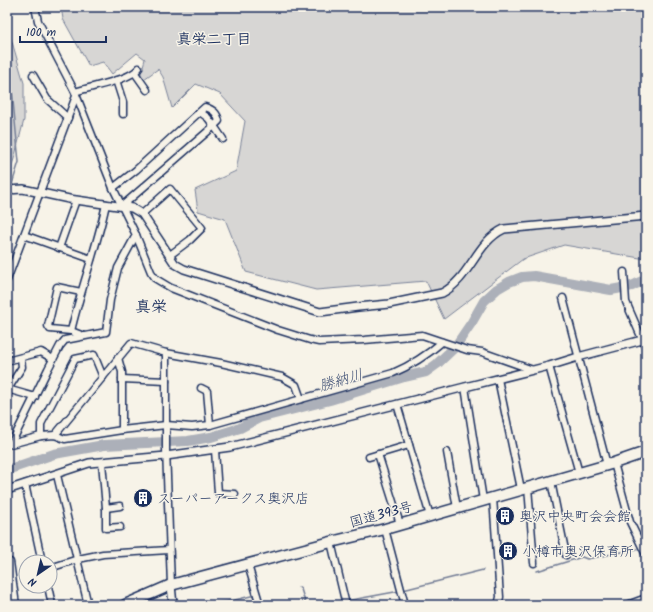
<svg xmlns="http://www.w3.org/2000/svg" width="653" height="612" font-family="Kalam,'Klee One',sans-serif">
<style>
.green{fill:#d7d6d4;stroke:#798299}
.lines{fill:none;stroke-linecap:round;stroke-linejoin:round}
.stream{stroke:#727c95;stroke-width:1.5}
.river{stroke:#acb0b9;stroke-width:10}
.minor-casing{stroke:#1b2f5e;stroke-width:9}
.tertiary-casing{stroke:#1b2f5e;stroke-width:10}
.trunk-casing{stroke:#1b2f5e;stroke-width:13}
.minor{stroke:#f7f3e8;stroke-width:6}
.tertiary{stroke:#f7f3e8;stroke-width:7}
.trunk{stroke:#f7f3e8;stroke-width:10}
.labels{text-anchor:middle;stroke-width:3;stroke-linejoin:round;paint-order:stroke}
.poi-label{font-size:14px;fill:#1b2f5e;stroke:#f7f3e8;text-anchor:start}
.street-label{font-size:14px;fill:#1b2f5e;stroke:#f7f3e8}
.neighbourhood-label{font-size:15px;font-weight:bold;fill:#1b2f5e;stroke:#f7f3e8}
.water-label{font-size:15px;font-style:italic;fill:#465679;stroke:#f7f3e8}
.quarter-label{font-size:16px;font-weight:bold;fill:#1b2f5e;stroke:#f7f3e8}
</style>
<rect width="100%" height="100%" fill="#f7f3e8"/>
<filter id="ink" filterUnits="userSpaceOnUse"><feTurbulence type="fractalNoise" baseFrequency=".025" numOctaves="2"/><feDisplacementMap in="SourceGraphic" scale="8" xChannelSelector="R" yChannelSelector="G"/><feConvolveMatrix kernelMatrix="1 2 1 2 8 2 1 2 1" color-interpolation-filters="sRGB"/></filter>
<g filter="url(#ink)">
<g class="green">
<path d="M7 7H9L10 35 24 83V120L14 159 7 177Z"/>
<path d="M61 7H646V259L564 245 523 259 444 319 426 281 316 290 246 272 225 219 198 211 195 190 236 171 245 121 220 94 196 84 172 108 163 77 158 69 144 79 140 77 145 59 137 53 112 74 103 62 89 66 63 19Z"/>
</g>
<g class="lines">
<g class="stream">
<path d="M7 81 12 91 19 162 11 187"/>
<path d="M7 198 9 192"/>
<path d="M537 571 582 557 587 559 637 549"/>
<path d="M298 587 301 589 306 605"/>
<path d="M403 590 483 570"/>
<path d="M346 601 400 591"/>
<path d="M201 605 231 601 255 595"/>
<path d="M332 605 343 602"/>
</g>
<path class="river" d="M7 470 54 454 104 445 188 441 211 437 240 428 259 418 330 400 404 377 426 372 437 364 455 347 472 322 484 301 497 289 509 282 522 277 534 276 611 290 632 286 646 279"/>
<g class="minor-casing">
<g id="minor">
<path d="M35 7 38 21 75 92 113 188 136 235 151 272 156 279 171 288 278 330 310 340 319 342 364 340 422 335 467 350 482 352 533 370"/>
<path d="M135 73 147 90"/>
<path d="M33 75 47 99 68 118"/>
<path d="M116 80 123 102V114"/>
<path d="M75 92C91 86 129 81 139 68"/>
<path d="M113 188 136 170 194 117 205 107C214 110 217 113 219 121L214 126 208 118 200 112"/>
<path d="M122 206 214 126 223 139"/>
<path d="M142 214 170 189 202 228 190 240 170 255"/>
<path d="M24 235 91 259"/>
<path d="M59 248 76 200"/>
<path d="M624 272 626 302 646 348"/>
<path d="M7 280 76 96"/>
<path d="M81 292 57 287 48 326 50 329 71 331 84 336"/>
<path d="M563 298 607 465"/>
<path d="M71 331C81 288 97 247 106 204"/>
<path d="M166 353V449L171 585"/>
<path d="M118 358 122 372V430"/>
<path d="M7 361 41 352 53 359"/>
<path d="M549 366 579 473"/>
<path d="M122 379 166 381"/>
<path d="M498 379 521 489"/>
<path d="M465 387 483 500"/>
<path d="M201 388 207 391 210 425"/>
<path d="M7 389 35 397"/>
<path d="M8 389 22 367 21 358"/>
<path d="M397 404 430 516"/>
<path d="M55 435 131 343 166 353 221 363 282 377 296 385 301 399"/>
<path d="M41 436V424L75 359 94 355 103 377"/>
<path d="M12 442 48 369 60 346 65 340 106 332 110 300 118 268 136 235"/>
<path d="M7 445 41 436 55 435 65 439 122 430 166 425 192 427 210 425 393 373C412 365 427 355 442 342"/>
<path d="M215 450 218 493 235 494"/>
<path d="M447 452 457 508"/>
<path d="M378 454 400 524"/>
<path d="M369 457 409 445"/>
<path d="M102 462 106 508 120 506"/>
<path d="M614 463 630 522 646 555"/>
<path d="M57 475 88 605"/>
<path d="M551 481 566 555"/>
<path d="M25 484 42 562"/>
<path d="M528 487 534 563"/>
<path d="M493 498 500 597 498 605"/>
<path d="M106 508V528L120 527"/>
<path d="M385 529 405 605"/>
<path d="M331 542 346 605"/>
<path d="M10 562 16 605"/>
<path d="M248 565 260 605"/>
<path d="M50 568 78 559 103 554 169 550"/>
<path d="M48 586 52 605"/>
<path d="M627 605 646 598"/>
</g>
</g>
<g class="tertiary-casing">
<g id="tertiary">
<path d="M7 190 23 189 69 199 132 208 142 214 175 264 184 269 320 312 358 307 389 304 442 293C470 279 476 242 504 229L646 216"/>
<path d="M7 490 89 463 166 456 230 447 465 387 549 366 578 357 646 339"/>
<path d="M171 585 173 605"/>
</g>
</g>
<g class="trunk-casing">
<path id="trunk" d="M125 605 171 585 331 542 385 529 614 463 646 452"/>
</g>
<use href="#minor" class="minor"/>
<use href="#tertiary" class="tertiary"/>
<use href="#trunk" class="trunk"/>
</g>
</g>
<defs>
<g id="building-disc" transform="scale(1)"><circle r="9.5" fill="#1b2f5e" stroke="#f7f3e8"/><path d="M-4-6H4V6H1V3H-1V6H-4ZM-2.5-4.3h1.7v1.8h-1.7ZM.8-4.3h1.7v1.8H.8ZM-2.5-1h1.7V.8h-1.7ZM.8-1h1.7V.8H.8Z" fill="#fff"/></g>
</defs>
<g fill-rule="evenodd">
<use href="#building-disc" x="143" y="498"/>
<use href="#building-disc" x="505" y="516"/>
<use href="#building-disc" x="508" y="551"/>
</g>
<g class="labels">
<g class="poi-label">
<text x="157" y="503">スーパーアークス奥沢店</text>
<text x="519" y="521">奥沢中央町会会館</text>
<text x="522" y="556">小樽市奥沢保育所</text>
</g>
<g class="street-label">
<text transform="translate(381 514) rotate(-15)" y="5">国道393号</text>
</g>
<g class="neighbourhood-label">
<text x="214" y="44">真栄二丁目</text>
</g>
<g class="water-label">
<text transform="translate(341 380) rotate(-16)" y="5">勝納川</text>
</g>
<g class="quarter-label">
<text x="151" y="312">真栄</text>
</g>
</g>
<rect width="653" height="612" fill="none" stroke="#f7f3e8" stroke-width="24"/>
<rect x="12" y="12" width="629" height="588" fill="none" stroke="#1b2f5e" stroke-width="1.5" filter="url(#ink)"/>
<g transform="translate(38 574) rotate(214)"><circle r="19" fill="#f7f3e8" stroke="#9fa5b1"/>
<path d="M0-3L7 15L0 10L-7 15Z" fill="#1b2f5e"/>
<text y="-6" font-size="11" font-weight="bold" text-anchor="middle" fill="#1b2f5e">N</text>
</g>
<path d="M20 36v6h86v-6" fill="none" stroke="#1b2f5e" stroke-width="2"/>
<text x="26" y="36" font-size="12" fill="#1b2f5e" stroke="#f7f3e8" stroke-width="3" paint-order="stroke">100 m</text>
</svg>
